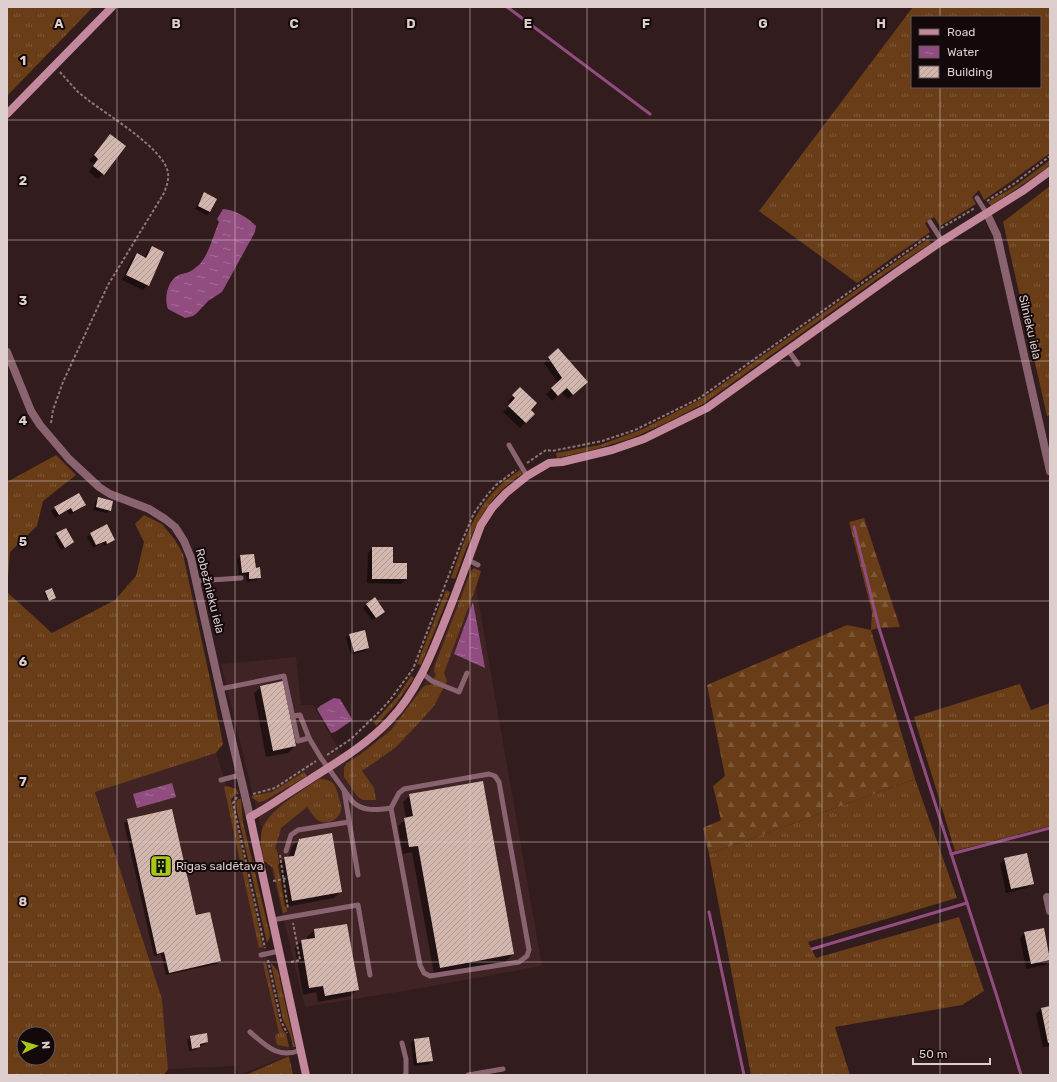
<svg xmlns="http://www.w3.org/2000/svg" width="1057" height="1082" font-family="Rubik,sans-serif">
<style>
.built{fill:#402324}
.grass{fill:url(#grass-tufts);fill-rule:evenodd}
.forest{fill:url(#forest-firs)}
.water{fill:url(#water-ripples)}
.shadow{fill:#0007}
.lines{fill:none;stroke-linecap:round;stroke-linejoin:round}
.stream{stroke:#914d80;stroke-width:3}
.building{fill:url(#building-hatch)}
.path{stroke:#8b7879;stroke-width:2;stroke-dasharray:3 2;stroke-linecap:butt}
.lane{stroke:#896470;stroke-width:5}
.street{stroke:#896470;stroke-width:8}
.secondary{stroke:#c3889c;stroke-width:8}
.grid{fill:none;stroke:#ddcdcd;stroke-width:1;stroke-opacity:0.55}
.labels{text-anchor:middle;stroke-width:4;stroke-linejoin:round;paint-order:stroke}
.street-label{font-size:12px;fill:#ddcdcd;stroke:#13090a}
.poi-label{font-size:12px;fill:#ddcdcd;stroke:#13090a;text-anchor:start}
.grid-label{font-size:13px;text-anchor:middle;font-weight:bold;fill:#ddcdcd;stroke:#13090a;stroke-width:4;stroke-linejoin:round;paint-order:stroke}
</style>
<defs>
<pattern id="grass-tufts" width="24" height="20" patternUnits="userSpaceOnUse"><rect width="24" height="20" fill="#683d17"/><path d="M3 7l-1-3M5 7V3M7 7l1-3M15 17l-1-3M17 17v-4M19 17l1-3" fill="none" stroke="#7d5838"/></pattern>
<pattern id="forest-firs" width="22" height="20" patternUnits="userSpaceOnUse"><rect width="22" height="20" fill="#683d17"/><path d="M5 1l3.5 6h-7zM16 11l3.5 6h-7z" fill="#7d5838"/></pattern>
<pattern id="water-ripples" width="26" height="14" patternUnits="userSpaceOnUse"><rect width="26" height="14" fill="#914d80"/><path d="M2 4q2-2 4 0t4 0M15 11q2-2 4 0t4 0" fill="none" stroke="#a56e96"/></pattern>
<pattern id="building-hatch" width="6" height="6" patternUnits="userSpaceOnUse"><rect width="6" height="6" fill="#d3b7ae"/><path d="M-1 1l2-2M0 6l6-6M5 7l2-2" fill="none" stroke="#af9992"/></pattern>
</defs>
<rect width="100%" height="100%" fill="#321c1d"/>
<g class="built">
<path d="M467 577 476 587 542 966 422 988 305 1007 221 664 296 657 301 705H313L346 762 379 738 396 720 423 685 433 665Z"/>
<path d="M216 753 232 802 282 1028 286 1033 290 1048 289 1055 239 1075 234 1066 168 1069 162 999 95 792Z"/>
</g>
<g class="grass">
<path d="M7 7H93L7 96Z"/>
<path d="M913 7H1050V153L1013 180 984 200 979 190 972 197 976 204 940 226 934 217 925 223 930 232 889 260 857 283 759 211ZM912 17H1040V87H912Z"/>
<path d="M1050 160V166L991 206 988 202 1017 185Z"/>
<path d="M1050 186V415L1047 416 1003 222Z"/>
<path d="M928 239 931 243 880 277 703 404 666 423 632 438 596 449 557 458 556 453 600 445 643 429 703 398Z"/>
<path d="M56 455 76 475 43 501 37 526 10 552 7 590V482Z"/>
<path d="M520 470 522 474C481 501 471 535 455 579L451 578C468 531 476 499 520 470Z"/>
<path d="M144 515 162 524 175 540 183 554 212 688 223 744 216 753 95 792 162 999 168 1069 164 1075H7V592L52 633 115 600 136 576 144 542 135 524ZM24 1034H48V1058H24Z"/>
<path d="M474 568 481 571 476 587 444 673 447 681 434 706 417 725 395 748 362 771 374 788 376 800H363L358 797 344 777V767L347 763 361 754 391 730 423 687 427 685H431L432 681 436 675 434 671 435 665 471 571Z"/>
<path d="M446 590 450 592 421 665 417 664Z"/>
<path d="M411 676 414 678 396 704 376 726 374 722 397 697Z"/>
<path d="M1020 684 1031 710 1050 703V826L955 851 914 717Z"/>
<path d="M304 772 307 776 264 801 259 802 252 798V796L272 792Z"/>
<path d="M319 779C334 779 336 786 339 798 340 802 342 806 341 810 339 820 328 825 319 821 314 818 311 812 307 807L281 828 275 849 277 850 287 912 283 913 273 868 264 861C262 851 259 840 262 830 267 811 303 790 319 779Z"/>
<path d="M915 779 957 898 808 942 816 958 959 917 984 991 962 1005 835 1027 850 1075H751L709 854Z"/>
<path d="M227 786 236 789 239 794H235L231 800 263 947 259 948 224 787Z"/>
<path d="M238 799H241L243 822 270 935 269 939 267 943 237 811 236 802Z"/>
<path d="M263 963H266L279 1020 283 1031 286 1034 289 1047 277 1045 275 1035 279 1033Z"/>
<path d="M271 963 278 971 295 1047H293L290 1034 283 1020Z"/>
<path d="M289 1056 293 1075H246Z"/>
</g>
<path class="forest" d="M864 518 900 627 879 628 871 630 915 779 709 854 703 828 721 820 713 786 725 776 707 685 847 625 871 630 872 612 849 522Z"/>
<g class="water">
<path d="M223 209C233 209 249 218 256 226L255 232 222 292 208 301 197 313 193 316 185 318 168 309C164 299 167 282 177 276 181 273 185 274 189 272 192 271 196 267 199 265 209 254 213 236 219 222L217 219Z"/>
<path d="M473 602 485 668 454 654Z"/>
<path d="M334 698 340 699 352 719 351 721 335 732 331 733 317 709 320 706Z"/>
<path d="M172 783 176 797 137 808 133 794Z"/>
</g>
<g class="shadow">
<path d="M110 135 103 174 98 179 89 172 94 164 89 161Z"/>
<path d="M205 194 210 212 207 215 195 209 202 197Z"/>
<path d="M152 247 148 285 143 290 122 280 132 259 137 254 144 258 147 252Z"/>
<path d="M549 358 582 387 568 399 561 392 552 401 546 394 558 383 544 363Z"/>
<path d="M520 389 529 410 533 414 520 428 503 412 511 404 508 401Z"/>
<path d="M79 494 85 505 70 515 67 511 55 518 51 511 55 508Z"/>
<path d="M99 498 110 510 107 513 93 510 96 501Z"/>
<path d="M57 534 73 542 61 550 54 537Z"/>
<path d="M91 534 114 540 104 546 102 543 93 548 87 537Z"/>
<path d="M373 548 392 564 406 579 401 584 367 583 368 553Z"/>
<path d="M241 556 255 569 260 577 257 580 247 582 246 575H239L237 559Z"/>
<path d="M46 592 55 598 48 601 44 593Z"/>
<path d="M375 599 381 615 372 620 363 608Z"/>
<path d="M350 635 368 648 365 651 351 655 346 638Z"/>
<path d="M261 687 295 746 288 753 266 757 254 693Z"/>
<path d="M410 795 513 954 506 961 434 974 412 852 403 854 398 826 406 819 403 802Z"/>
<path d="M128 820 195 917 220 961 217 964 166 975 161 954 154 956 124 823Z"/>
<path d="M299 840 341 891 334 898 285 907 278 865 285 858 289 857 292 846Z"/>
<path d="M1005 859 1032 883 1027 888 1006 893 1000 864Z"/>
<path d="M346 925 358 989 351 996 318 1002 316 992 303 995 295 948 301 941 308 940 307 937 314 930Z"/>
<path d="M1025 933 1050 960 1045 965 1026 969 1020 938Z"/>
<path d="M1050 1007V1046L1043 1047 1036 1014 1041 1009Z"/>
<path d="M190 1037 207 1042 204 1045 199 1046 196 1050 189 1051 187 1040Z"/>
<path d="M428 1038 432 1060 429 1064 414 1066 411 1043 414 1040Z"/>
</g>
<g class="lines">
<g class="stream">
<path d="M507 7 650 114"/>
<path d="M854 527 879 628 999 1003 1021 1075"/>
<path d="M951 854 1050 828"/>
<path d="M709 912 744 1075"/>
<path d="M812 949 967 903"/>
</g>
</g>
<g class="building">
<path d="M110 134 126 146 104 175 93 166 98 159 94 155Z"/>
<path d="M204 192 217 199 210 212 198 206Z"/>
<path d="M152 246 164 252 149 286 126 275 137 253 146 258Z"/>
<path d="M558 348 588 382 573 395 567 388 558 396 551 388 562 378 548 357Z"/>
<path d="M520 387 537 403 531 410 535 414 526 423 508 406 515 398 512 395Z"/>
<path d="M79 493 86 505 73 512 71 508 59 515 54 507Z"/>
<path d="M98 497 113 501 111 511 96 507Z"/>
<path d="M107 524 115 540 107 544 106 541 96 545 90 533Z"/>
<path d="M66 528 74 542 65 548 56 533Z"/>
<path d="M372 547H393V563H407V579H372Z"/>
<path d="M254 554 256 568 260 567 261 578 249 579V572L242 573 240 555Z"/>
<path d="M52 588 56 598 49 601 45 591Z"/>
<path d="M375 597 385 612 376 618 366 604Z"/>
<path d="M365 630 369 648 354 652 349 634Z"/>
<path d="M283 681 296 746 273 751 260 686Z"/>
<path d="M483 781 514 954 440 968 418 846 409 847 404 818 413 816 409 794Z"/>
<path d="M172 809 196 915 210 912 221 961 169 973 164 952 157 954 127 819Z"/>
<path d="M332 833 342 892 292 901 284 857 294 856 299 839Z"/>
<path d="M1027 853 1034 884 1011 889 1004 858Z"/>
<path d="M347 924 359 990 325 996 323 986 309 988 301 940 315 938 314 929Z"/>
<path d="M1044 928 1050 960 1031 964 1024 932Z"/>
<path d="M1050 1006V1042L1048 1043 1041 1008Z"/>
<path d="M207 1033 208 1042 200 1044V1047L192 1049 190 1036Z"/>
<path d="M429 1037 433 1061 417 1063 414 1039Z"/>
</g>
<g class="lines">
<g class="path">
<path d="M987 201 1015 183 1050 156"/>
<path d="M941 228 975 208"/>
<path d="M51 423 53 410 63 382 108 285 164 193C167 185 170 177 167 169 160 147 108 115 88 100L78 92 59 71"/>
<path d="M527 463 546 450 552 451 602 441 635 430 698 399 930 235"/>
<path d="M327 755 351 739 379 712 390 700 413 669 460 546 474 513 488 494 496 485 516 470"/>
<path d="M253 794 275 788 316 761"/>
<path d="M237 797 233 803 265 948"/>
<path d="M280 855 288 909"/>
<path d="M273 881 288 878"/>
<path d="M268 960 281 1021 287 1033"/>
<path d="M291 962 300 960 293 923"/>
</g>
<g class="lane">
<path d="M977 198 987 214"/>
<path d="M930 222 942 241"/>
<path d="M788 350 798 364"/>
<path d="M509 445 527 476"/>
<path d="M468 560 478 565"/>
<path d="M196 581 241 578"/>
<path d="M422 673 432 681 459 692 467 673"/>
<path d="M220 689 284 676 298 741 309 738"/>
<path d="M293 716 300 715 309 738 321 758 352 801C362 812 377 810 391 808L399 793 404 789 489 774 495 776 499 782 529 950 527 956 519 962 430 976 424 973 420 965 391 808"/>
<path d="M221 780 240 775"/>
<path d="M344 790 358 875"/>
<path d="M286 851 291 835 298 830 349 822"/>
<path d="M272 920 358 905 370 975"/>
<path d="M261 955 279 951"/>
<path d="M250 1032C266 1046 278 1059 301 1050"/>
<path d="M402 1043 406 1059V1073L405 1075"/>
<path d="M468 1075 503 1069"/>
</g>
<g class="street">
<path d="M987 214 997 235 1050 471"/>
<path d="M7 352 31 411 40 425 69 459 99 487 110 494 149 509 165 519 175 527 184 541 191 558 196 581 220 689 250 817"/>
<path d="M1050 898 1047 897 1050 911"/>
</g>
<g class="secondary">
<path d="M7 114 112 7"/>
<path d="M306 1075 250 817C271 806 289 792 309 780 337 762 366 745 389 721 418 691 433 651 448 613 460 583 470 554 481 525L492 508 506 493 527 476 549 463 562 462 612 450 644 439 707 408 897 272 942 241 1024 190 1050 171"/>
</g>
</g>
<path class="grid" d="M117 7V1075M235 7V1075M352 7V1075M470 7V1075M587 7V1075M705 7V1075M822 7V1075M940 7V17M940 87V1075M7 120H1050M7 240H1050M7 361H1050M7 481H1050M7 601H1050M7 721H1050M7 842H1050M7 962H1050"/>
<defs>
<g id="building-square" transform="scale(1.15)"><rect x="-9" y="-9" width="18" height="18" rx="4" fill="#a9c71a" stroke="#13090a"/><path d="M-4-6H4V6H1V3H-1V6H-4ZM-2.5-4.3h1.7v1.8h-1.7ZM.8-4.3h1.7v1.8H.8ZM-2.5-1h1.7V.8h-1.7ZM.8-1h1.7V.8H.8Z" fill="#111"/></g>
</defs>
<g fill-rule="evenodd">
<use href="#building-square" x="161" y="866"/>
</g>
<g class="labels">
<g class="street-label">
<text transform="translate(1030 327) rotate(77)" y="4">Silnieku iela</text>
<text transform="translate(210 591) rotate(76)" y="4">Robežnieku iela</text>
</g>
<g class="poi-label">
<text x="176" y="870">Rīgas saldētava</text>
</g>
</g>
<g class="grid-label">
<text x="59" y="28">A</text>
<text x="176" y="28">B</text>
<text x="294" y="28">C</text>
<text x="411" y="28">D</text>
<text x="528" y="28">E</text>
<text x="646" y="28">F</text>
<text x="763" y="28">G</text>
<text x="881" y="28">H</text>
<text x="23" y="65">1</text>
<text x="23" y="185">2</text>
<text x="23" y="305">3</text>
<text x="23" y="425">4</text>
<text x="23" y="546">5</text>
<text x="23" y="666">6</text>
<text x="23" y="786">7</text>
<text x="23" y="906">8</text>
</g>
<rect width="1057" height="1082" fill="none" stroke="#ddcdcd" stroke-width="16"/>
<rect x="911" y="16" width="130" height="72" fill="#13090a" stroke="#645758"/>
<rect x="919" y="29" width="20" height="6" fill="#c3889c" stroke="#645758"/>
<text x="947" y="36" font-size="12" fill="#ddcdcd">Road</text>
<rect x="919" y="46" width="20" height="12" fill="url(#water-ripples)" stroke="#645758"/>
<text x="947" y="56" font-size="12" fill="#ddcdcd">Water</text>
<rect x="919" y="66" width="20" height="12" fill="url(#building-hatch)" stroke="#645758"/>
<text x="947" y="76" font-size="12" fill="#ddcdcd">Building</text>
<g transform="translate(36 1046) rotate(85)"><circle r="19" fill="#13090a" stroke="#645758"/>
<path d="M0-3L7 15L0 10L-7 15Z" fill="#a9c71a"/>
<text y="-6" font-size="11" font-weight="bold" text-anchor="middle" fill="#ddcdcd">N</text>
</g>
<path d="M913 1058v6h77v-6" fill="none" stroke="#ddcdcd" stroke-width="2"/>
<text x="919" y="1058" font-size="12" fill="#ddcdcd" stroke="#13090a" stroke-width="3" paint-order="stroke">50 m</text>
</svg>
